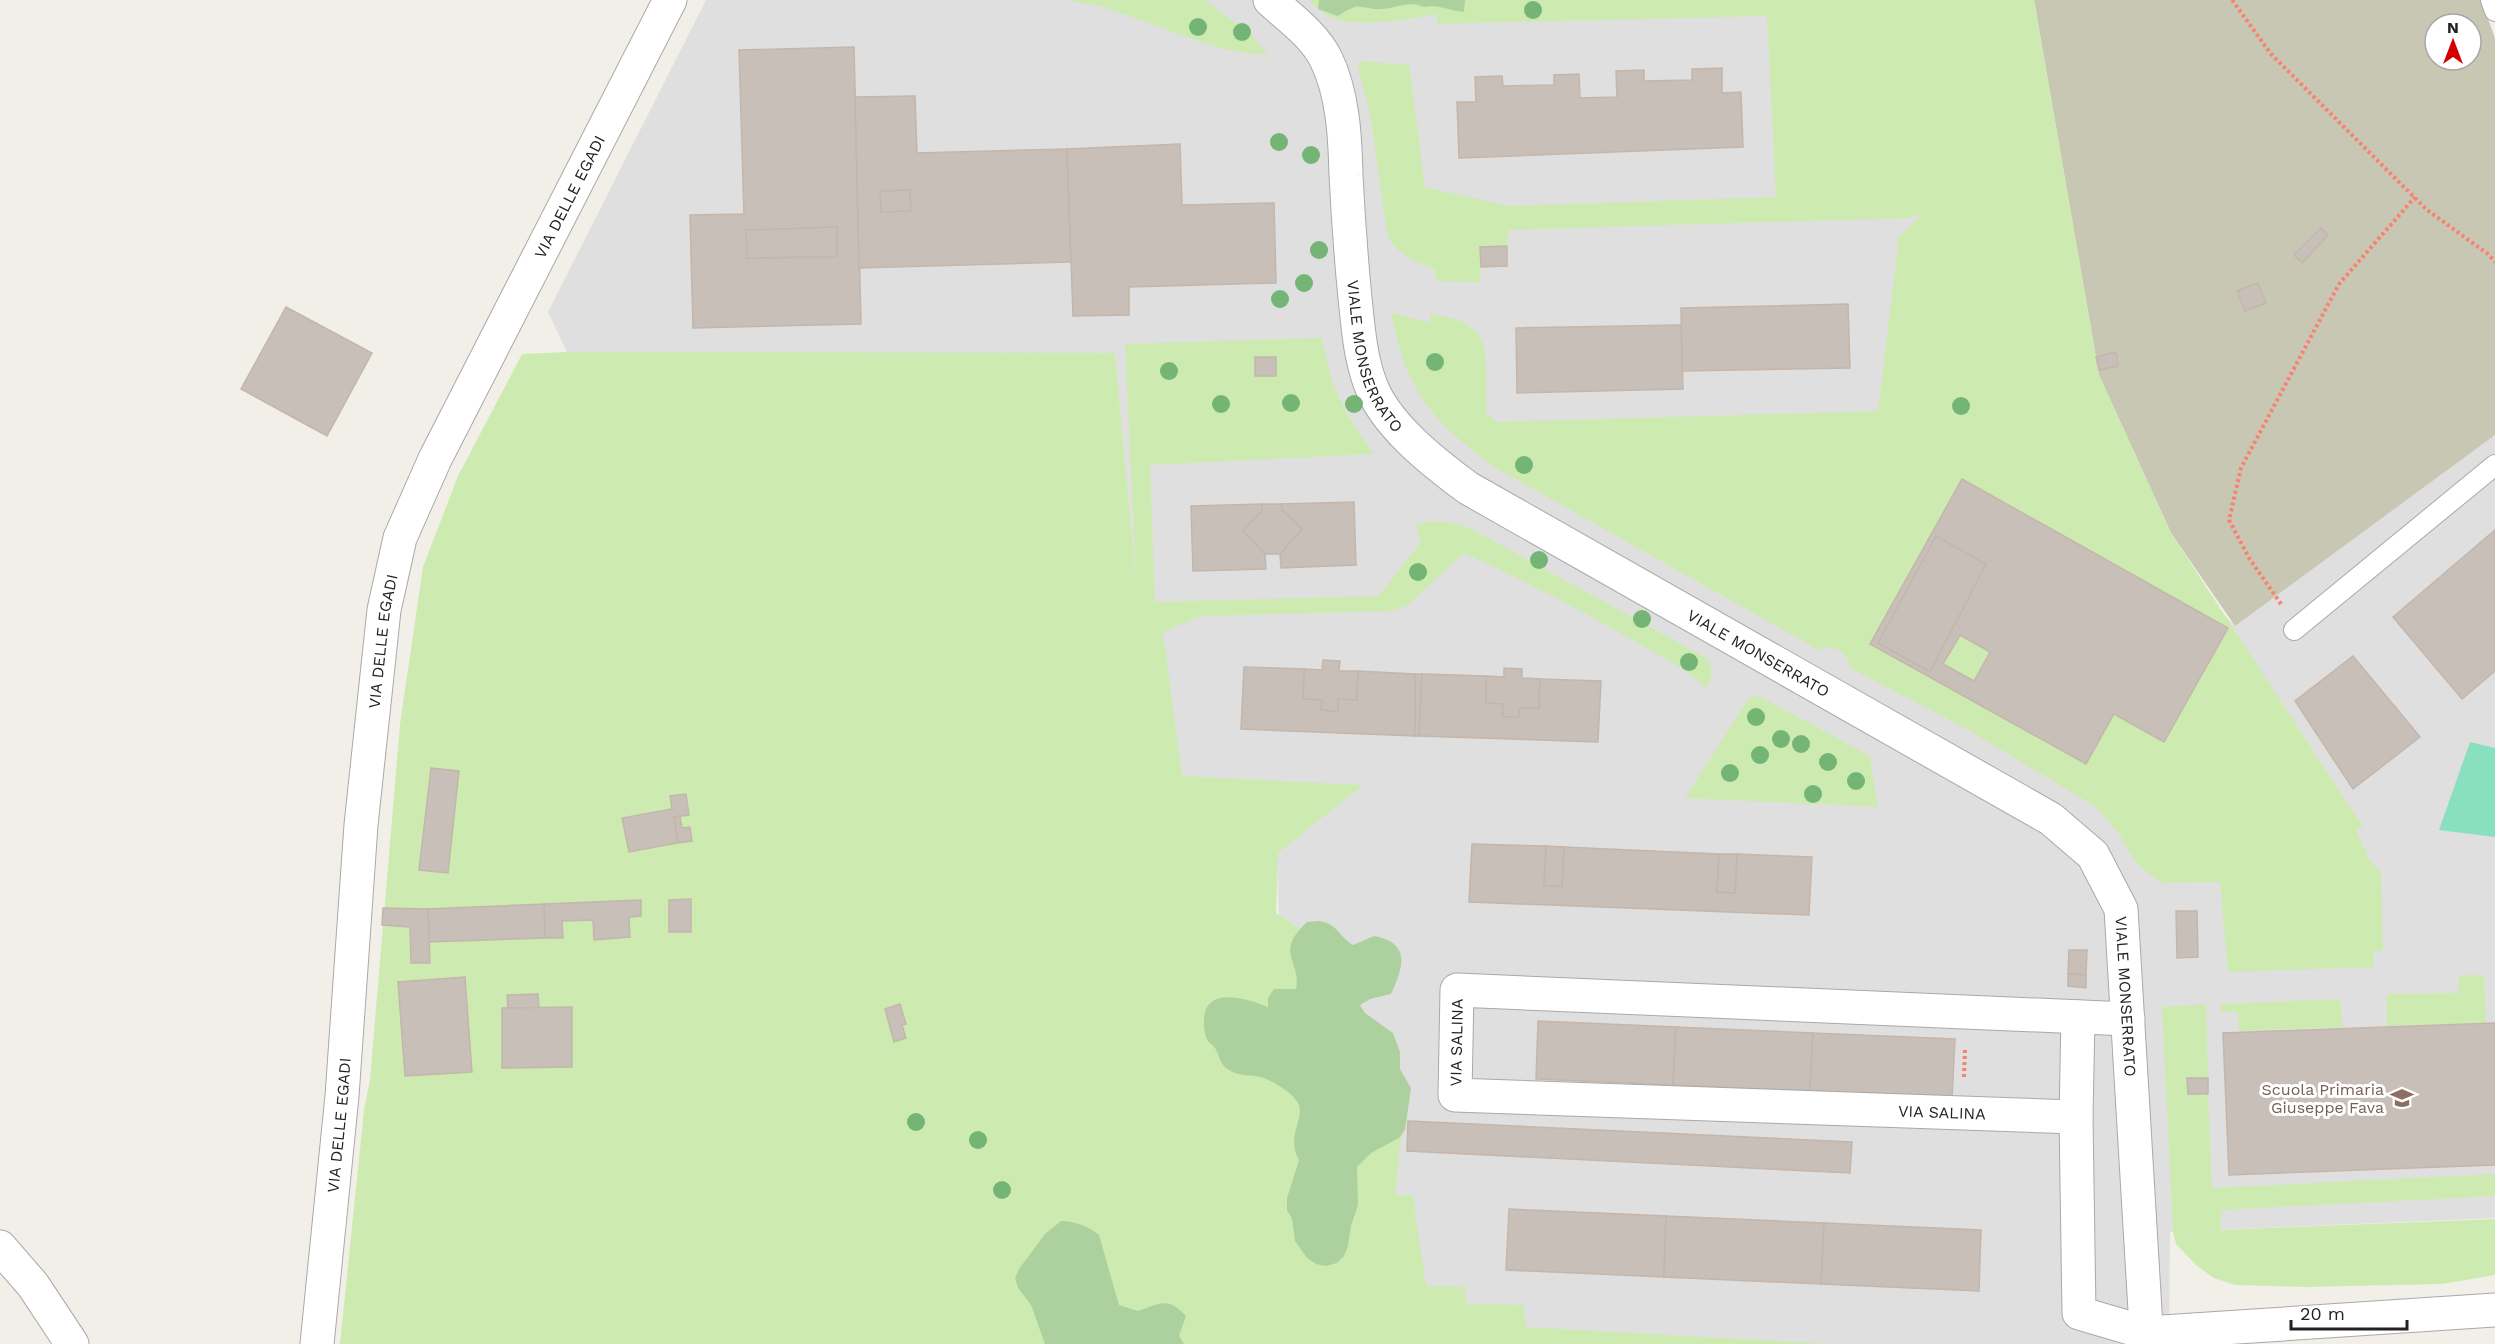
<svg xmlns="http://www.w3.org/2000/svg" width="2495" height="1344" font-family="'Work Sans',sans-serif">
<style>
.residential{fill:#e0dfdf}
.construction{fill:#c7c7b4;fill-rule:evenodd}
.grass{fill:#cdebb0}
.forest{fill:#add19e}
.pitch{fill:#88e0be}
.building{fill:#c7bfb8;stroke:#c4b6ab;stroke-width:1.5;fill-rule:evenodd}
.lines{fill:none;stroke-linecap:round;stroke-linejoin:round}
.lane-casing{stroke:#a9a9a9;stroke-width:22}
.street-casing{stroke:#a9a9a9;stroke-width:35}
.path{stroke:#fa8072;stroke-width:4;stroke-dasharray:3 3;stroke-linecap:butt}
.lane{stroke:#fff;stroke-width:20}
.street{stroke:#fff;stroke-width:33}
.tree{fill:#74b475}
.labels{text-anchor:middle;stroke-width:6;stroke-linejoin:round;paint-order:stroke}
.street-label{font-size:16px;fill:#222;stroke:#fff}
.education-label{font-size:16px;fill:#785e54;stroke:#fff;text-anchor:end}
</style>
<rect width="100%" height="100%" fill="#f2efe9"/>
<path class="residential" d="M706 0H1799L2154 543 2234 625 2495 435V1218L2170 1232 2169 1344H1354L1281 999 1275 792 1155 789 1115 354 567 352 548 312Z"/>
<path class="construction" d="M2034 0H2481L2495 38V435L2235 626 2171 533 2099 375ZM2435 24H2471V60H2435Z"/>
<g class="grass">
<path d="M1066 0H1205L1250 34 1268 55C1211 53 1157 23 1102 7 1090 4 1078 2 1066 0Z"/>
<path d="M1309 0H2034L2099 375 2171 533 2363 827 2356 830 2369 859 2381 872 2383 951H2373L2374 967 2228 972 2220 882 2161 883 2137 864 2118 832 2093 805 1965 728 1850 668C1848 652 1834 643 1819 650L1496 468C1433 423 1405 390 1391 312L1429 323 1431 314C1504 324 1481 362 1487 414L1496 422 1878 411 1899 237 1923 213 1908 218 1508 230 1507 246 1480 247V282L1436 281 1435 269C1416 262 1394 254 1387 233L1370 113 1358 67 1361 61 1409 65 1425 187 1508 206 1776 197 1767 16 1438 24 1436 14C1407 20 1359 28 1332 18 1323 14 1316 7 1309 0Z"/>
<path d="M1322 338C1332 391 1343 411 1374 454L1150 465 1155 602 1379 596 1421 542 1416 526C1435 517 1454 522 1472 529L1708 659C1713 672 1713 677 1706 689 1692 672 1672 663 1653 652 1592 615 1529 583 1464 553L1408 605 1391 611 1201 616 1163 632 1182 776 1363 785 1278 853 1276 913 1338 954 1403 1117 1395 1195 1413 1196 1426 1286 1465 1287 1466 1304 1523 1305 1526 1327 1829 1344H340L364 1110 370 1080 400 724 423 567 458 476 522 354 567 352 1115 353 1136 578 1125 344Z"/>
<path d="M1755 696 1763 698 1870 756 1878 807 1685 798 1747 701Z"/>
<path d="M2459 975H2484L2486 1023 2387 1026V994L2458 993Z"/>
<path d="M2340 999 2343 1027 2239 1031 2238 1012H2221V1004Z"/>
<path d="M2206 1004 2208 1078H2188V1093L2208 1094 2212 1188 2495 1174V1196L2221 1210 2220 1230 2495 1219V1275L2442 1284 2306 1287 2235 1285 2214 1278 2197 1266 2176 1244 2173 1232 2162 1007Z"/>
</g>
<g class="forest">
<path d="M1319 0H1465L1464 12C1450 11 1438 4 1424 7 1408 0 1397 9 1379 9 1372 10 1361 5 1355 7 1350 8 1343 13 1338 16L1318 9Z"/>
<path d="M1318 921C1338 923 1338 936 1353 945L1374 936C1412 943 1403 968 1391 994L1370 999 1360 1005 1365 1013 1393 1033 1400 1052V1069L1411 1088 1405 1130 1399 1138 1371 1153 1357 1167 1358 1205 1351 1226 1348 1246 1344 1256 1337 1263 1326 1266 1316 1264 1307 1258 1295 1241 1292 1219 1287 1210V1198L1299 1160C1285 1135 1306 1119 1298 1103 1292 1092 1272 1080 1260 1077 1248 1074 1237 1077 1226 1068 1219 1062 1219 1054 1215 1048 1213 1046 1210 1043 1208 1041 1204 1035 1204 1026 1204 1019 1206 985 1248 999 1268 1007V998L1274 989H1296C1302 961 1273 954 1307 922Z"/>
<path d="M1061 1221C1074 1221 1090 1227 1099 1235L1119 1305 1138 1311C1160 1304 1167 1296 1186 1316L1179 1336 1184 1344H1045L1031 1305 1018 1288 1015 1278 1019 1269 1045 1234Z"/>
</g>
<path class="pitch" d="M2470 742 2495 748V837L2439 830Z"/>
<g class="building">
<path d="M854 47 861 324 693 328 690 215 744 214 739 50Z"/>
<path d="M1722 68V93L1741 92 1743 147 1459 158 1457 102H1476L1475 77 1502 76 1503 86 1554 85V75L1579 74 1580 98 1617 97 1616 71 1644 70V81L1692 80V69Z"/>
<path d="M915 96 917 153 1067 149 1071 262 859 268 855 97Z"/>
<path d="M1180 144 1182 205 1274 203 1276 283 1129 287V315L1073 316 1067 149Z"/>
<path d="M910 190 911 211 881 212 880 191Z"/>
<path d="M837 227V257L747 258 746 230Z"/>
<path d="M2321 228 2328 235 2302 263 2294 255Z"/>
<path d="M1507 246V266L1481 267 1480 247Z"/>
<path d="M2258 283 2266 303 2245 311 2237 291Z"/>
<path d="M1848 304 1850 368 1682 371 1681 308Z"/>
<path d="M286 307 372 353 327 436 241 389Z"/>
<path d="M1681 325 1683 389 1517 393 1516 328Z"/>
<path d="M2116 352 2118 366 2099 370 2096 357Z"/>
<rect x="1255" y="357" width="21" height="19"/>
<path d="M1962 479 2228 628 2164 742 2114 714 2086 764 1870 644ZM1960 635 1990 652 1974 681 1943 664Z"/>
<path d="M1354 502 1356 565 1281 568 1280 554 1302 529 1282 510 1281 504Z"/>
<path d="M1262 504V511L1243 531 1265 554 1266 569 1193 571 1191 506Z"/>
<path d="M1262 504H1281L1282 510 1302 529 1280 554H1265L1243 531 1262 511Z"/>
<path d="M2495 530V671L2462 699 2393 617Z"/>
<path d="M1936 536 1986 564 1930 672 1878 643Z"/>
<path d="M2353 656 2420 737 2353 789 2295 701Z"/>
<path d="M1323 660 1340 661 1339 671H1358L1357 700 1338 699V712L1321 710 1322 700 1303 699 1304 669 1322 670Z"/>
<path d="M1244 667 1304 669 1303 699 1322 700 1321 710 1338 712V699L1357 700 1358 671 1415 674V736L1241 729Z"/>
<path d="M1504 668 1522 669V678L1540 679 1539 708H1519V717H1503V704L1486 703V676L1504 677Z"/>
<path d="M1415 674H1422L1419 736H1415Z"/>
<path d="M1422 674 1486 676V703L1503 704V717H1519V708H1539L1540 679 1601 681 1598 742 1419 736Z"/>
<path d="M431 768 459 771 448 873 419 870Z"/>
<path d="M686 794 689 815 674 817 678 843 629 852 622 818 672 809 670 796Z"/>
<path d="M680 816 682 828 690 827 692 841 678 843 674 817Z"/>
<path d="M1472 844 1546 846 1544 886H1562L1564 847 1719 854 1717 892 1735 893 1737 854 1812 857 1809 915 1469 902Z"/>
<path d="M1546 846 1564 847 1562 886H1544Z"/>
<path d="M1719 854H1737L1735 893 1717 892Z"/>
<path d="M691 899V932H669V900Z"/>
<path d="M641 900V916L629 917 630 937 594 940 593 920 562 921 563 938H545L544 904Z"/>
<path d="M544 904 545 938 429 942 428 909Z"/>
<path d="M383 908 428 909 430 963H411L410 927 382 925Z"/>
<path d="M2176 911H2197L2198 957 2177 958Z"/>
<path d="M2069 950H2087L2086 975 2068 974Z"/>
<path d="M2068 974 2086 975V988L2068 986Z"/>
<path d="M465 977 472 1072 405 1076 398 982Z"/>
<path d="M538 994 539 1008H508L507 995Z"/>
<path d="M900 1004 906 1024 902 1025 906 1038 894 1042 885 1009Z"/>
<path d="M572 1007V1067L502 1068V1008Z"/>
<path d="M1538 1021 1676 1027 1673 1085 1536 1079Z"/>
<path d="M2495 1023V1165L2229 1175 2223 1033Z"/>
<path d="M1676 1027 1813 1033 1810 1091 1673 1085Z"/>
<path d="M1813 1033 1955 1039 1952 1097 1810 1091Z"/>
<path d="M2187 1078H2208V1094H2188Z"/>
<path d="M1408 1121 1852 1142 1850 1173 1407 1151Z"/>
<path d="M1509 1209 1666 1216 1664 1277 1506 1270Z"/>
<path d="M1666 1216 1824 1223 1821 1284 1664 1277Z"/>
<path d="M1824 1223 1981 1230 1979 1291 1821 1284Z"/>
</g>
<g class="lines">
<g class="lane-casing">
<g id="lane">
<path d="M2491 0 2495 11"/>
<path d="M2294 630 2495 465"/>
</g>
</g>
<g class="street-casing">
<g id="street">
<path id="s1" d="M1270 0C1290 18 1314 35 1326 59 1343 94 1345 136 1346 175 1348 216 1351 257 1355 298 1358 326 1360 356 1370 383 1384 424 1434 463 1468 488L2051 819 2093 855 2121 909 2147 1344"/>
<path d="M2078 1017 2076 1117 2079 1313 2147 1333 2495 1310"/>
<path id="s2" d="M2076 1117 1455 1095 1457 990 2128 1019"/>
<path d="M0 1247 33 1285 72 1344"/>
<path id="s3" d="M317 1344 342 1096 361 825 384 610 400 538 435 459 670 0"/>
</g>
</g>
<g class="path">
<path d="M2232 0 2271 54 2427 210 2488 254 2495 262"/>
<path d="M2281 604 2249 558 2229 520 2241 468 2339 284 2415 197"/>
<path d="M1964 1077 1965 1049"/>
</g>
<use href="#lane" class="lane"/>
<use href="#street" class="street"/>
</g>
<g class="tree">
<circle cx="1533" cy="10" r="9"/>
<circle cx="1198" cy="27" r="9"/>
<circle cx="1242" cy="32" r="9"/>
<circle cx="1279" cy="142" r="9"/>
<circle cx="1311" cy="155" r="9"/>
<circle cx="1319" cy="250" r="9"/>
<circle cx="1304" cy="283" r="9"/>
<circle cx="1280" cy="299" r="9"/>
<circle cx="1435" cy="362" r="9"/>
<circle cx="1169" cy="371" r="9"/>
<circle cx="1291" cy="403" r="9"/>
<circle cx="1221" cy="404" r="9"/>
<circle cx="1354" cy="404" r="9"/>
<circle cx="1961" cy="406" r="9"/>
<circle cx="1524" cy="465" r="9"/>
<circle cx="1539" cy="560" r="9"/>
<circle cx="1418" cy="572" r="9"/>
<circle cx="1642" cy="619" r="9"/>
<circle cx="1689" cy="662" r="9"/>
<circle cx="1756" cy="717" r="9"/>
<circle cx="1781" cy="739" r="9"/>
<circle cx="1801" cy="744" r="9"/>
<circle cx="1760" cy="755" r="9"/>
<circle cx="1828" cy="762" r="9"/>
<circle cx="1730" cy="773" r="9"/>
<circle cx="1856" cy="781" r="9"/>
<circle cx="1813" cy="794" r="9"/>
<circle cx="916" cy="1122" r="9"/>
<circle cx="978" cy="1140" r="9"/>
<circle cx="1002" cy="1190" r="9"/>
</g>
<defs>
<g id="school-bare" transform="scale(1.8)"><path d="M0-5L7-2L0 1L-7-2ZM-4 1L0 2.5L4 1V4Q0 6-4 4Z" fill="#8d6e63" stroke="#fff" stroke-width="2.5" paint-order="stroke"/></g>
</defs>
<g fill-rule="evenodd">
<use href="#school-bare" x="2402" y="1098"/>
</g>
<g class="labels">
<g class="street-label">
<text dy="6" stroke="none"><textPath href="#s3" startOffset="1192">VIA DELLE EGADI</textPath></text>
<text dy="6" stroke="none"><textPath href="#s1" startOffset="386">VIALE MONSERRATO</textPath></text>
<text dy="6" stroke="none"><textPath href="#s3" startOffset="706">VIA DELLE EGADI</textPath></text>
<text dy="6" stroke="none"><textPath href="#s1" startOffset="890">VIALE MONSERRATO</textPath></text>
<text dy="6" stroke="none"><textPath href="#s1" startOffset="1430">VIALE MONSERRATO</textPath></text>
<text dy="6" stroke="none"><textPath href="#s2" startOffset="674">VIA SALINA</textPath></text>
<text transform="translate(1942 1112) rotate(2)" y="6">VIA SALINA</text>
<text dy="6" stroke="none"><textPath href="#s3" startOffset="220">VIA DELLE EGADI</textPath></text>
</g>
<g class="education-label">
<text x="2384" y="1095">Scuola Primaria<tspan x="2384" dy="18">Giuseppe Fava</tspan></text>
</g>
</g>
<g transform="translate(2453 42)"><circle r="28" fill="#ffffff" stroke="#a7a7a7" stroke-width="1.5"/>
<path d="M0-4.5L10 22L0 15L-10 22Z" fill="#d40000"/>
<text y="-9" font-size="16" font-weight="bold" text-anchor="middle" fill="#222222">N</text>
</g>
<path d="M2291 1320v9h116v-9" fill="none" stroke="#222222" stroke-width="3"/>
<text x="2300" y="1320" font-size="18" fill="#222222" stroke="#ffffff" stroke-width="4.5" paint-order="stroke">20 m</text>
</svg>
